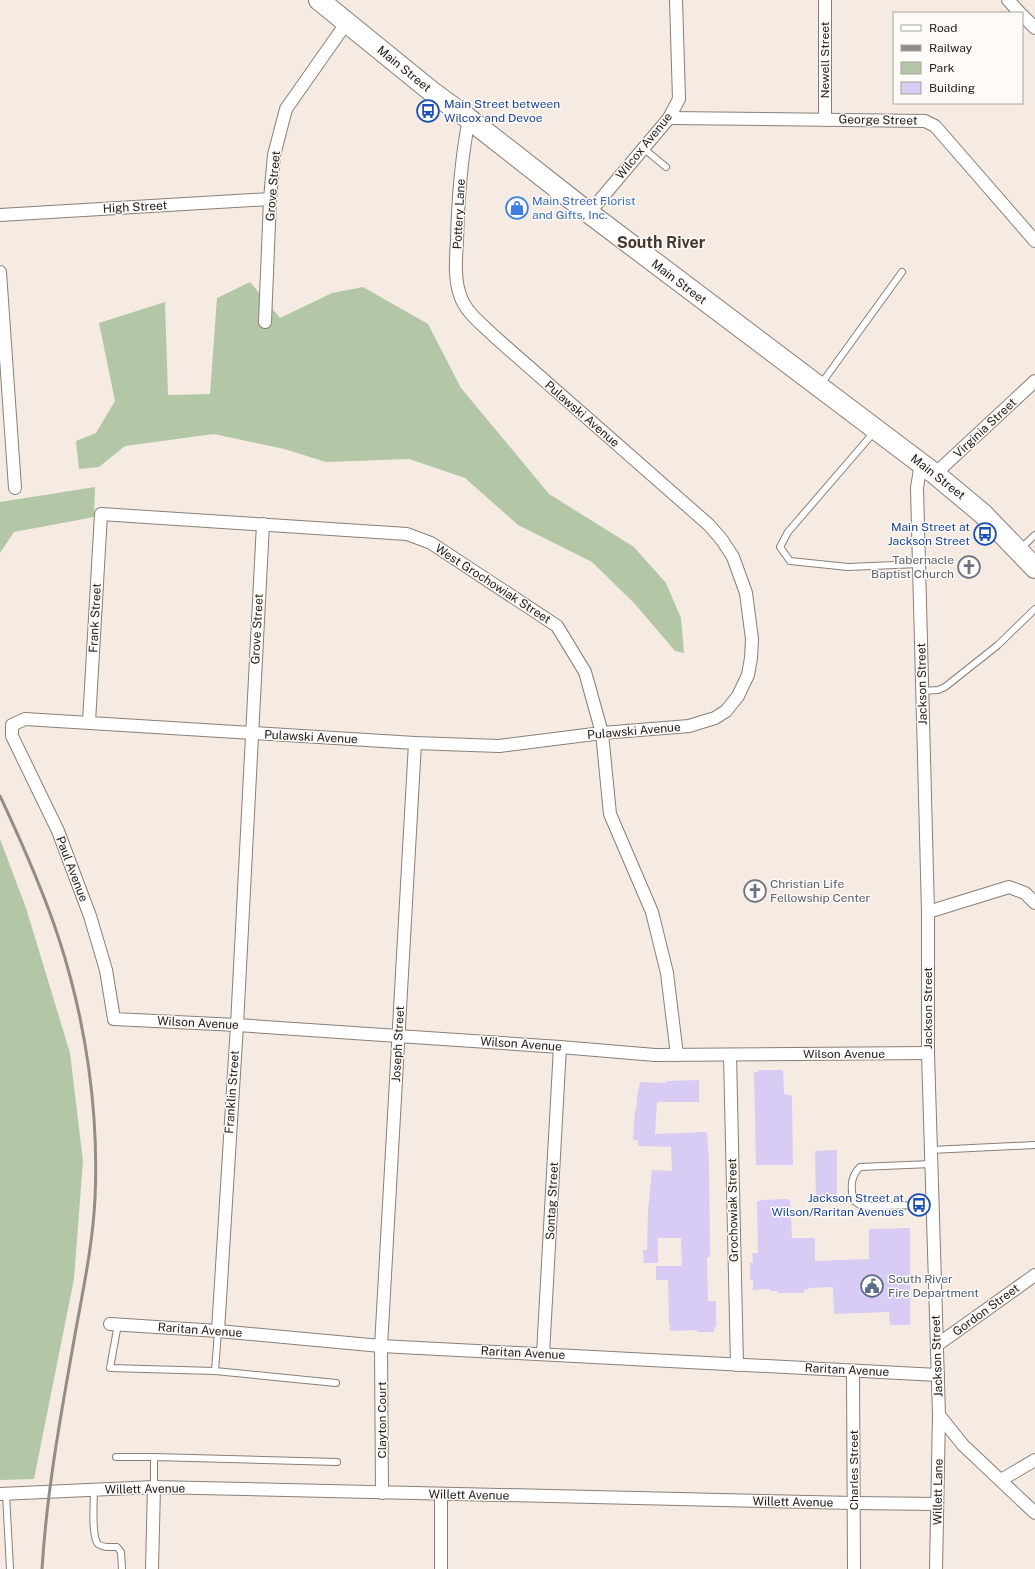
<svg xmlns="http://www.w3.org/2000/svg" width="1035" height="1569" font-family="'Public Sans',sans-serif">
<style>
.green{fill:#b3c7a6}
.building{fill:#d8ccf4}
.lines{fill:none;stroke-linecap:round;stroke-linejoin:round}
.service-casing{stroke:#887f78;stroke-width:8}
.minor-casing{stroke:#887f78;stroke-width:14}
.primary-casing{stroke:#887f78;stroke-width:22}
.service{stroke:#fff;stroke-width:6}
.minor{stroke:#fff;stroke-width:12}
.primary{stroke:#fff;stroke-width:20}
.rail{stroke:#948c87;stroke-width:3}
.labels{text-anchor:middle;stroke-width:3;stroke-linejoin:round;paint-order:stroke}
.street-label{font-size:12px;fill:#23201d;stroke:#fefaf7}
.transit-label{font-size:12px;fill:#164399;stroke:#fefaf7;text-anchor:end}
.shop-label{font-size:12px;fill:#366cbe;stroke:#fefaf7;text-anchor:start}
.worship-label{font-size:12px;fill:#5b616d;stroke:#fefaf7;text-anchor:end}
.service-label{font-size:12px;fill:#4e5e75;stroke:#fefaf7;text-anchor:start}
.district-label{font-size:16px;font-weight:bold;fill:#413932;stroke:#fefaf7}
</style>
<rect width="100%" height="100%" fill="#f6ebe3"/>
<g class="green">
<path d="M250 282 280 318 332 293 363 287 428 324 461 388 549 494 634 547 666 583 681 618 684 653 675 651 635 604 592 562 518 525 465 478 409 459 326 462 284 449 214 434 125 446 99 467 79 469 76 441 96 433 115 401 99 323 165 302 168 395 210 394 217 298Z"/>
<path d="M95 487 94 517 14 532 0 553V502Z"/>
<path d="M0 839 26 908 70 1053 83 1161 74 1279 34 1479 0 1480Z"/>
</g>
<g class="building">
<path d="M758 1070H783L784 1094 792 1096 793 1165H756L754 1072H758Z"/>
<path d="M699 1080V1102H657L655 1134 707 1132 709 1160 710 1257H707L708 1301H716V1327H714V1332H697V1330L670 1331V1325L669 1326 668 1280H656V1266H682L681 1238H658V1263H644L643 1250H647L648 1210 652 1170 672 1171 671 1147 638 1146V1140H633L635 1110H636L638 1089H639L640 1082 666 1083V1081Z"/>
<path d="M837 1150V1201L816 1202 815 1151Z"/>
<path d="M786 1199 790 1200 792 1238H815V1261L869 1259V1229L910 1228V1325H890L889 1312 834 1314 833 1287 808 1288 809 1290H804V1293H778V1291H770V1289L753 1290V1280H750V1263H753L752 1253H758L757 1201H761V1200Z"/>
</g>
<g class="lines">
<g class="service-casing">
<g id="service">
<path d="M643 148 666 167"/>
<path d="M821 384 902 272"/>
<path d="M875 431 788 532 780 547 790 561 848 567 919 564"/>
<path d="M1020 549 1035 535"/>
<path d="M922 691 938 690 945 687 998 645 1035 609"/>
<path d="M931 1150 1035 1145"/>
<path d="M931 1164 860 1167C850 1177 851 1187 853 1200L860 1205 868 1206 933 1205"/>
<path d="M118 1324 110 1368 215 1371"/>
<path d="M218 1331 215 1371 336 1383"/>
<path d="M116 1457H154"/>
<path d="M154 1487V1457L337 1462"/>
<path d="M94 1490C94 1501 91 1536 98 1544 103 1548 110 1547 117 1547L121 1552 122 1569"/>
<path d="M6 1494 10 1569"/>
</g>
</g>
<g class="minor-casing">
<g id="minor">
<path d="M825 0V120"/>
<path d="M1008 0 1020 13"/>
<path d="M1022 15 1035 28"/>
<path d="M669 118 925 121 935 126 1035 241"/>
<path d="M469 119C461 159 458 199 457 240 456 258 454 278 460 295 465 312 483 325 495 337L709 525 722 540 733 557 746 593 752 639 751 658 748 675 738 696 726 711 715 718 689 726 602 733 499 746 415 743 25 719 12 725V736L58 831 90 916 106 970 114 1019 237 1025 398 1036 560 1047 655 1055 928 1053"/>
<path d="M589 213 669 118 679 99 676 0"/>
<path d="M0 215 270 199"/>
<path d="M0 272 15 488"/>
<path d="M265 322 270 199 274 155 286 109 347 22"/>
<path d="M921 463 917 488 928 912V1053L939 1415 936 1569"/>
<path d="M935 474 1035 381"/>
<path d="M89 722 101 514 407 534 431 543 557 626 585 672 602 733 610 814 652 912 667 973 677 1055"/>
<path d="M928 912 1009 887 1025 893 1035 903"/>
<path d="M730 1055 737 1365"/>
<path d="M110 1324 218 1331 381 1346 938 1375"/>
<path d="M218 1331 237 1025 263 524"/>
<path d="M937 1345 1035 1275"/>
<path d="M543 1354 560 1047"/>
<path d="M853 1371 854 1569"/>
<path d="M939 1415 963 1445 1035 1513"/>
<path d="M1001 1480 1035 1460"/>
<path d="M382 1493 381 1346 415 743"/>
<path d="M0 1494 154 1487 854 1503 937 1504"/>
<path d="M441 1494V1569"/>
<path d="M152 1569 154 1487"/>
</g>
</g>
<g class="primary-casing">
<path id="primary" d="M319 0 431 91 469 119 589 213 935 474 983 514 1035 568"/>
</g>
<use href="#service" class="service"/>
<use href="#minor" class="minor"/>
<use href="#primary" class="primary"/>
<path class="rail" d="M0 796C22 843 43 890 59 939 86 1022 99 1112 95 1198 93 1242 84 1285 76 1329 62 1408 47 1488 42 1569"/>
</g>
<defs>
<g id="bus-ring" transform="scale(1.15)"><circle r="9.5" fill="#fefaf7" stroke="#1a4fb4" stroke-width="1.5"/><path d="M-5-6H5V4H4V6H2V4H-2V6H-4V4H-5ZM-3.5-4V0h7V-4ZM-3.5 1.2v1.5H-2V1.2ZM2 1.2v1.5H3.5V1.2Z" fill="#1a4fb4"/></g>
<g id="shop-ring" transform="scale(1.15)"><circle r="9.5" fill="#fefaf7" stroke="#3f7fe0" stroke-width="1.5"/><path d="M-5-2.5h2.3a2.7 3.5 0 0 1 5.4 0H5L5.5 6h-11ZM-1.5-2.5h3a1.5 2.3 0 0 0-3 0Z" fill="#3f7fe0"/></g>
<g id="church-ring" transform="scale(1.15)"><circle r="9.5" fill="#fefaf7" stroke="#6b7280" stroke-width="1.5"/><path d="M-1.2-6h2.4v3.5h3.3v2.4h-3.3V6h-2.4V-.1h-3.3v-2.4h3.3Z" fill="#6b7280"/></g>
<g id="civic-ring" transform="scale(1.15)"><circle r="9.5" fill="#fefaf7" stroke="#5c6f8a" stroke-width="1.5"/><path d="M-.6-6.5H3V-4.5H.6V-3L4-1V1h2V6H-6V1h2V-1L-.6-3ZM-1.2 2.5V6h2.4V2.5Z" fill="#5c6f8a"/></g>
</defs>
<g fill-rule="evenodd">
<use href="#bus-ring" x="428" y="111"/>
<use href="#shop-ring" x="517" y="208"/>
<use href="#bus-ring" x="985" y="534"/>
<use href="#church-ring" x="969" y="567"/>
<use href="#church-ring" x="755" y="891"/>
<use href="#bus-ring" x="919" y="1205"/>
<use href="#civic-ring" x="872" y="1286"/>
</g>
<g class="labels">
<g class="street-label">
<text transform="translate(825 60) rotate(-90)" y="4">Newell Street</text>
<text transform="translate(404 69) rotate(39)" y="4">Main Street</text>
<text transform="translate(878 120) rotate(1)" y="4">George Street</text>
<text transform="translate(644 146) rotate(-51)" y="4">Wilcox Avenue</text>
<text transform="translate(273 186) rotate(-85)" y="4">Grove Street</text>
<text transform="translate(135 207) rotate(-3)" y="4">High Street</text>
<text transform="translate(459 214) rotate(-87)" y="4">Pottery Lane</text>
<text transform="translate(679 282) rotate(37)" y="4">Main Street</text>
<text transform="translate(582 414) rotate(41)" y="4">Pulawski Avenue</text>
<text transform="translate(985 428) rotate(-43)" y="4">Virginia Street</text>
<text transform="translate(938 477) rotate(38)" y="4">Main Street</text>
<text transform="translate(493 584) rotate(33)" y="4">West Grochowiak Street</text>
<text transform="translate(95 618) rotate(-87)" y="4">Frank Street</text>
<text transform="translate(257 629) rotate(-87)" y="4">Grove Street</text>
<text transform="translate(922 684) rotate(-91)" y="4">Jackson Street</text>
<text transform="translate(634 731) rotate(-5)" y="4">Pulawski Avenue</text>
<text transform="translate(311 737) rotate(3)" y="4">Pulawski Avenue</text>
<text transform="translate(72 869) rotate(69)" y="4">Paul Avenue</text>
<text transform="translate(928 1008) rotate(-90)" y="4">Jackson Street</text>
<text transform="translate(198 1023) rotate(3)" y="4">Wilson Avenue</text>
<text transform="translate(398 1044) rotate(-87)" y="4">Joseph Street</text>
<text transform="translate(521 1044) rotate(4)" y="4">Wilson Avenue</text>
<text x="844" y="1058">Wilson Avenue</text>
<text transform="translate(232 1092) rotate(-86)" y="4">Franklin Street</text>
<text transform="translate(552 1201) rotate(-87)" y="4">Sontag Street</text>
<text transform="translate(733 1210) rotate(-91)" y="4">Grochowiak Street</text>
<text transform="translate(986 1310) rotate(-36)" y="4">Gordon Street</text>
<text transform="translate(200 1330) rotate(4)" y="4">Raritan Avenue</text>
<text transform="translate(523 1353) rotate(3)" y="4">Raritan Avenue</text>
<text transform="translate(937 1356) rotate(-92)" y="4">Jackson Street</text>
<text transform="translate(847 1370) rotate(3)" y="4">Raritan Avenue</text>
<text transform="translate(382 1420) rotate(-90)" y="4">Clayton Court</text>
<text transform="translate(854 1470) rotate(-90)" y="4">Charles Street</text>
<text transform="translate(145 1489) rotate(-1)" y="4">Willett Avenue</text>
<text transform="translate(938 1492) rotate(-89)" y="4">Willett Lane</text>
<text transform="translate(469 1495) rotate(1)" y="4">Willett Avenue</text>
<text transform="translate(793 1502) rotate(1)" y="4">Willett Avenue</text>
</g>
<g class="transit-label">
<text x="444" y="108" text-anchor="start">Main Street between<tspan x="444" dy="14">Wilcox and Devoe</tspan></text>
<text x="970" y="531">Main Street at<tspan x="970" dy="14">Jackson Street</tspan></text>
<text x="904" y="1202">Jackson Street at<tspan x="904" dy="14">Wilson/Raritan Avenues</tspan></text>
</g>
<g class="shop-label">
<text x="532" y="205">Main Street Florist<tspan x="532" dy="14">and Gifts, Inc.</tspan></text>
</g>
<g class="worship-label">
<text x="954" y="564">Tabernacle<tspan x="954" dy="14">Baptist Church</tspan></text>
<text x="770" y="888" text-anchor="start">Christian Life<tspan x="770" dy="14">Fellowship Center</tspan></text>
</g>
<g class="service-label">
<text x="888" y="1283">South River<tspan x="888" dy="14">Fire Department</tspan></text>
</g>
<g class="district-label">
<text x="661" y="248">South River</text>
</g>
</g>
<rect x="893" y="12" width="130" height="92" fill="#fefaf7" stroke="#a6a3a0"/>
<rect x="901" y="25" width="20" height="6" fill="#ffffff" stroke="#a6a3a0"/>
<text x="929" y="32" font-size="12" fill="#23201d">Road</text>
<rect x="901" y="45" width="20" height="6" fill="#948c87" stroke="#a6a3a0"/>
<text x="929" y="52" font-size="12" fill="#23201d">Railway</text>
<rect x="901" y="62" width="20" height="12" fill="#b3c7a6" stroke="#a6a3a0"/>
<text x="929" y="72" font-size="12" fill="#23201d">Park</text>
<rect x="901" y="82" width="20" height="12" fill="#d8ccf4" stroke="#a6a3a0"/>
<text x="929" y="92" font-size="12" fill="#23201d">Building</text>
</svg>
